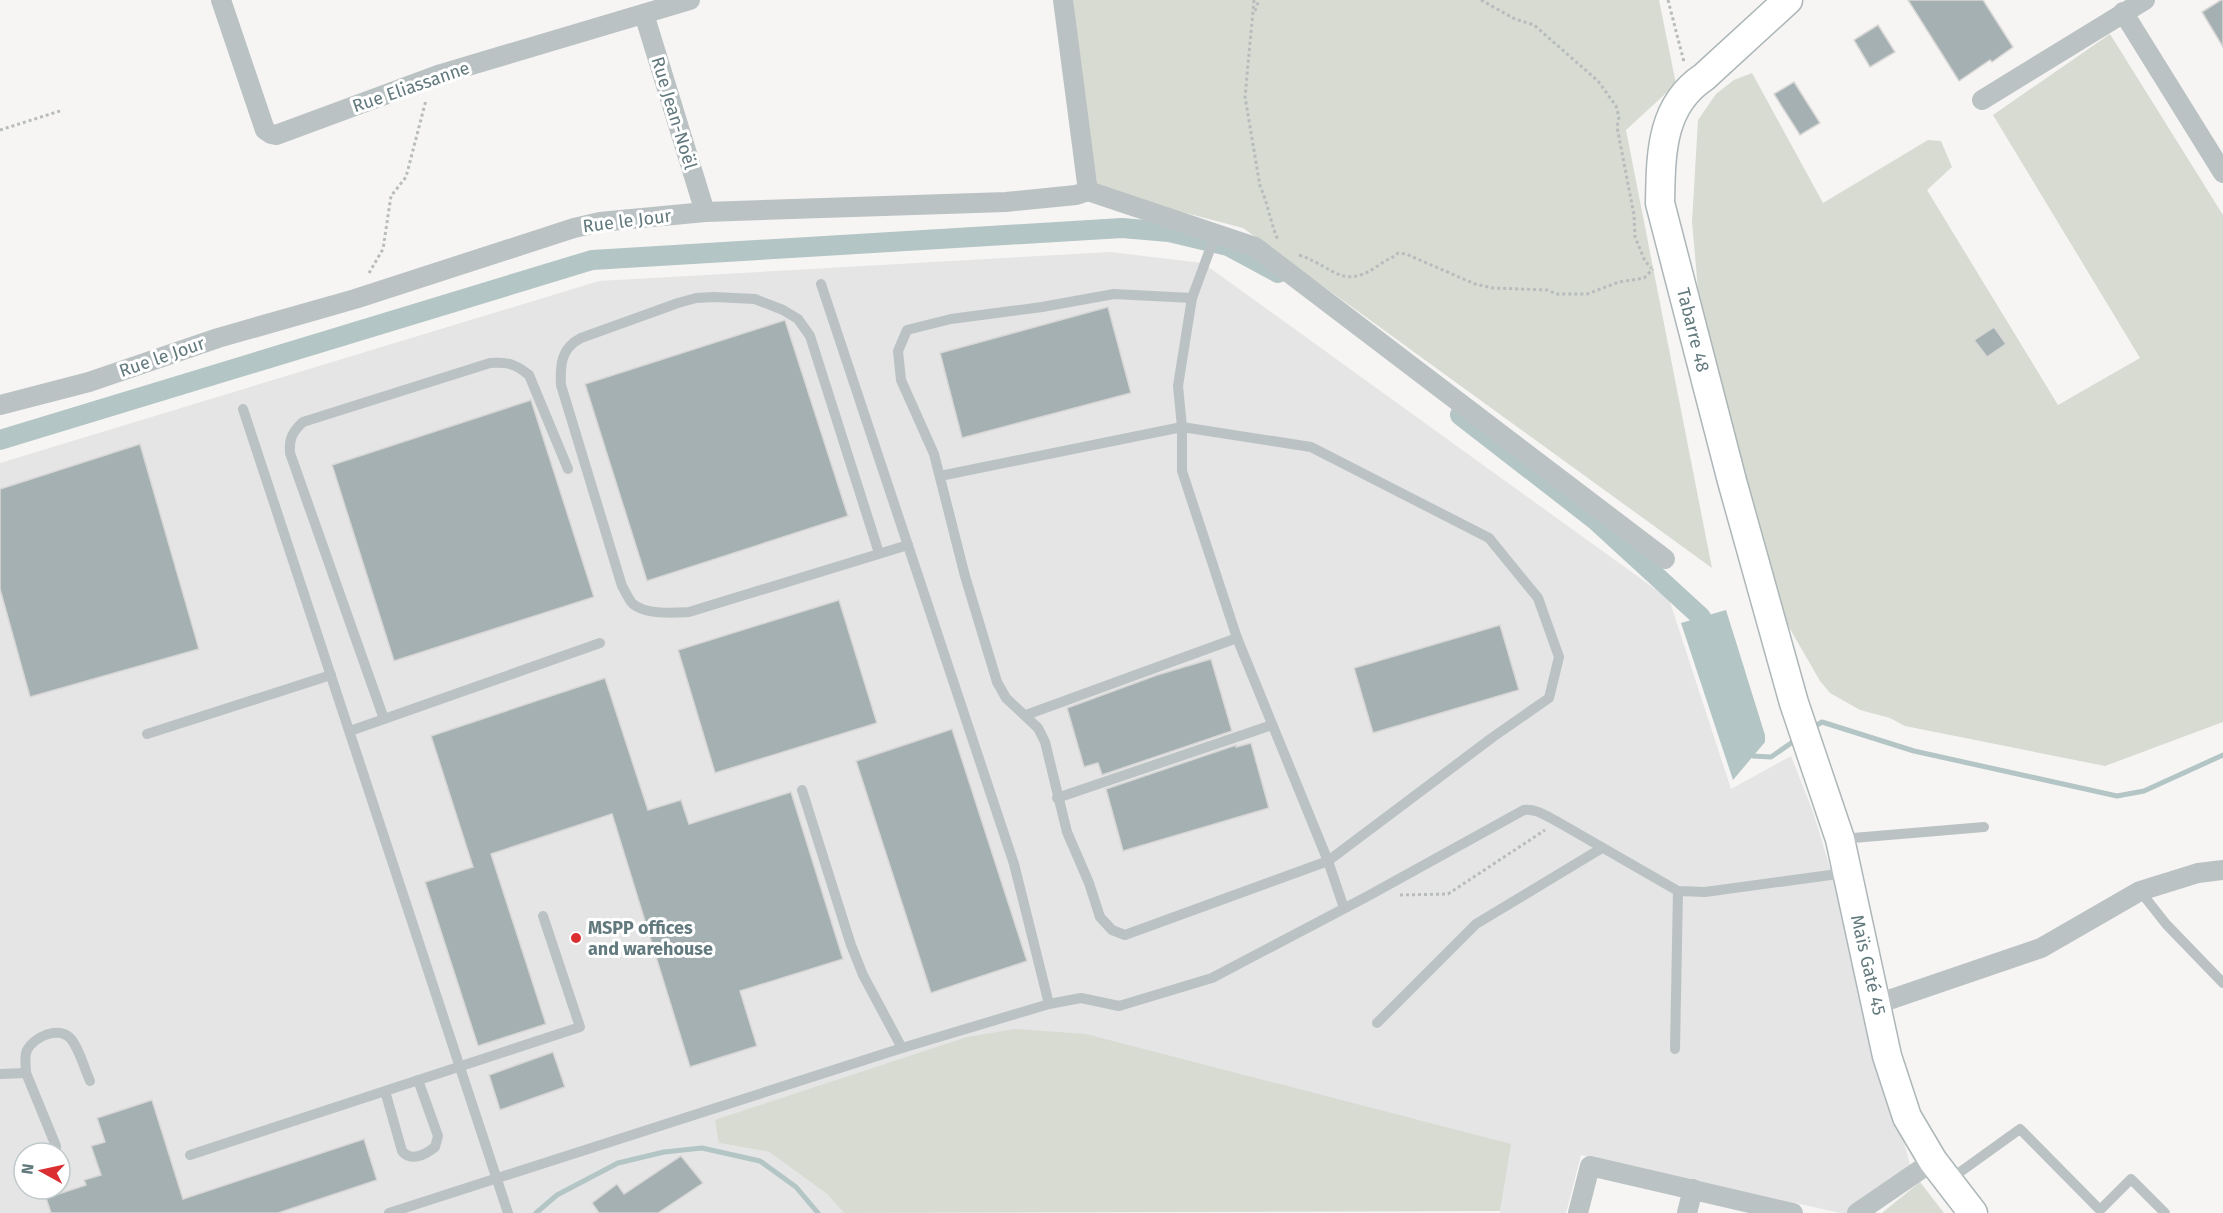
<svg xmlns="http://www.w3.org/2000/svg" width="2223" height="1213" font-family="'Fira Sans',sans-serif">
<style>
.built{fill:#e4e5e4;fill-rule:evenodd}
.green{fill:#d7dbd2}
.water{fill:#b3c5c5}
.lines{fill:none;stroke-linecap:round;stroke-linejoin:round}
.stream{stroke:#b3c5c5;stroke-width:5}
.canal{stroke:#b3c5c5;stroke-width:20}
.building{fill:#a4b0b2;stroke:#d8d7d6;stroke-width:1.5}
.secondary-casing{stroke:#adb6b8;stroke-width:31}
.path{stroke:#b8bcbd;stroke-width:3;stroke-dasharray:3 3;stroke-linecap:butt}
.lane{stroke:#bbc2c3;stroke-width:10}
.street{stroke:#bbc2c3;stroke-width:20}
.secondary{stroke:#fff;stroke-width:28}
.poi-dot{fill:#db2e33;stroke:#fff;stroke-width:2}
.labels{text-anchor:middle;stroke-width:6;stroke-linejoin:round;paint-order:stroke}
.street-label{font-size:18px;fill:#62797d;stroke:#fff}
.poi-label{font-size:18px;font-weight:bold;fill:#62797d;stroke:#fff;text-anchor:start}
</style>
<rect width="100%" height="100%" fill="#f6f5f3"/>
<path class="built" d="M1110 252 1203 263 1669 599 1731 789 1791 756 1813 812 1841 904 1910 1165 1846 1213H1840L1581 1155 1566 1213H1500V1211L719 1143 769 1152 827 1194 844 1213H0V463L599 281ZM24 1153H60V1189H24Z"/>
<g class="green">
<path d="M1072 0H1659L1676 84 1626 130 1712 568 1243 228 1098 190Z"/>
<path d="M2110 34 2223 215V722L2105 766 1905 726 1890 718 1860 710 1830 693 1820 681 1786 622 1758 520 1741 468 1698 289 1692 222 1698 120 1716 94 1734 80 1752 73 1823 203 1928 140 1941 141 1952 167 1927 190 2058 405 2140 358 1993 115Z"/>
<path d="M1015 1029 1086 1034 1511 1144 1500 1211 844 1213 827 1194 769 1152 719 1143 715 1120 967 1037Z"/>
<path d="M1920 1182 1944 1213H1882Z"/>
</g>
<path class="water" d="M1726 610 1765 735V742L1733 780 1681 623Z"/>
<g class="lines">
<g class="stream">
<path d="M1812 728 1822 722 1914 751 2117 796 2144 791 2223 755"/>
<path d="M1753 756 1771 757 1797 739"/>
<path d="M536 1213 557 1195 618 1163 664 1152 702 1148 760 1161 796 1187 818 1213"/>
</g>
<g class="canal">
<path d="M1460 415 1594 519 1701 617"/>
<path d="M0 440 592 260 1122 228 1169 232 1228 246 1278 273"/>
</g>
</g>
<g class="building">
<path d="M1908 0H1983L2013 47 1992 62 1990 60 1959 81Z"/>
<path d="M2221 0H2223V47L2202 12Z"/>
<path d="M1878 25 1895 52 1870 67 1854 40Z"/>
<path d="M1794 82 1820 123 1800 135 1774 94Z"/>
<path d="M1108 307 1131 393 962 438 940 353Z"/>
<path d="M785 320 848 516 647 581 585 384Z"/>
<path d="M1994 327 2006 344 1987 357 1974 340Z"/>
<path d="M531 400 594 597 394 661 332 465Z"/>
<path d="M140 444 199 649 30 697 0 589V489Z"/>
<path d="M839 600 877 723 715 773 678 650Z"/>
<path d="M1500 625 1519 690 1373 733 1354 668Z"/>
<path d="M1211 659 1232 731 1102 775 1098 763 1084 767 1067 708 1157 675Z"/>
<path d="M605 678 648 810 681 800 689 824 791 792 843 959 740 991 757 1046 690 1067 612 814 491 854 546 1024 478 1046 425 882 473 867 431 736Z"/>
<path d="M952 729 1027 961 931 993 856 761Z"/>
<path d="M1251 743 1269 808 1123 851 1106 789 1236 745V747Z"/>
<path d="M553 1052 565 1087 500 1110 489 1075Z"/>
<path d="M152 1100 183 1199 364 1139 377 1180 278 1213H51L46 1198 86 1185 84 1180 101 1175 91 1146 105 1142 97 1118Z"/>
<path d="M681 1156 703 1183 658 1213H599L592 1203 617 1184 624 1194Z"/>
</g>
<g class="lines">
<g class="secondary-casing">
<path id="secondary" d="M1788 0 1704 77C1660 106 1661 156 1660 203L1732 481 1794 703 1840 839 1887 1056 1907 1117 1933 1161 1973 1213"/>
</g>
<g class="path">
<path d="M1254 0 1245 97 1260 186C1268 203 1270 222 1278 240"/>
<path d="M1481 0 1515 19 1534 25 1598 81 1616 106 1619 117 1617 127 1634 215 1635 237 1645 261 1651 268"/>
<path d="M1668 0 1684 62"/>
<path d="M1255 11 1259 0"/>
<path d="M0 130 63 110"/>
<path d="M1299 255C1337 268 1342 292 1382 263 1387 259 1392 259 1398 253L1406 254 1475 284 1493 288 1547 290 1557 294H1587L1619 282 1644 278 1653 269"/>
<path d="M369 273 383 249 391 196 406 177 426 100"/>
<path d="M1400 895 1448 894 1545 830"/>
</g>
<g class="lane">
<path d="M1216 233 1192 298 1178 386 1182 427V471L1237 638 1328 861 1344 908"/>
<path d="M821 284 1014 864 1049 1004"/>
<path d="M243 409 508 1213"/>
<path d="M940 476 1182 427 1311 447 1489 538 1538 598 1559 657 1549 698 1493 737 1328 861 1125 935 1112 930 1100 917 1089 883 1067 832 1045 742 1038 728 1006 698 997 682 965 576 934 454 901 380 898 351 907 330 951 319 1042 307 1114 294 1192 298"/>
<path d="M879 553 810 336 798 319 783 310 755 299 714 297 696 298 678 303 581 338C561 348 560 365 561 385L622 586C625 591 628 598 632 603 644 615 674 613 689 612L908 545"/>
<path d="M1026 715 1237 638"/>
<path d="M384 719 290 453C289 439 292 432 303 422L490 363C509 362 515 364 529 375L568 469"/>
<path d="M350 731 600 643"/>
<path d="M147 734 331 675"/>
<path d="M802 790 851 945 863 975 902 1048"/>
<path d="M1057 798 1272 725"/>
<path d="M1841 839 1984 827"/>
<path d="M2140 891 2166 924 2223 983"/>
<path d="M1377 1023 1476 924 1602 848"/>
<path d="M1675 1049 1678 891"/>
<path d="M26 1073C26 1066 24 1057 27 1050 34 1037 59 1025 71 1039 80 1050 84 1068 90 1081"/>
<path d="M0 1074 26 1073 56 1146V1153"/>
<path d="M385 1091 402 1151C411 1162 425 1155 435 1147L438 1136 418 1080"/>
<path d="M190 1155 580 1027 543 916"/>
<path d="M1949 1180 2020 1129 2100 1210 2131 1179 2165 1213"/>
<path d="M389 1213 902 1048 1049 1004 1081 998 1119 1006 1212 978 1368 896 1524 810C1536 808 1548 817 1558 822L1678 891 1705 892 1845 873"/>
</g>
<g class="street">
<path d="M221 0 265 130 271 134 276 135 441 74 690 0"/>
<path d="M2123 12 2223 173"/>
<path d="M644 14 705 212"/>
<path d="M1982 100 2145 0"/>
<path d="M1088 191 1255 247 1665 559"/>
<path d="M0 405 89 382 218 338 355 299 574 228 600 222 705 212 1006 202 1076 195 1088 191 1063 0"/>
<path d="M1877 1004 2041 948 2140 891 2198 873 2223 870"/>
<path d="M1578 1213 1590 1166 1793 1213"/>
<path d="M1687 1213 1693 1189"/>
<path d="M1857 1213 1933 1161"/>
</g>
<use href="#secondary" class="secondary"/>
</g>
<circle class="poi-dot" cx="576" cy="938" r="6"/>
<g class="labels">
<g class="street-label">
<text transform="translate(411 87) rotate(-19)" y="6">Rue Eliassanne</text>
<text transform="translate(674 113) rotate(73)" y="6">Rue Jean-Noël</text>
<text transform="translate(627 221) rotate(-7)" y="6">Rue le Jour</text>
<text transform="translate(1693 330) rotate(76)" y="6">Tabarre 48</text>
<text transform="translate(162 357) rotate(-19)" y="6">Rue le Jour</text>
<text transform="translate(1868 965) rotate(77)" y="6">Maïs Gaté 45</text>
</g>
<g class="poi-label">
<text x="588" y="934">MSPP offices<tspan x="588" dy="21">and warehouse</tspan></text>
</g>
</g>
<g transform="translate(42 1171) rotate(278)"><circle r="28" fill="#ffffff" stroke="#c0c9cb" stroke-width="1.5"/>
<path d="M0-4.5L10 22L0 15L-10 22Z" fill="#db2e33"/>
<text y="-9" font-size="16" font-weight="bold" text-anchor="middle" fill="#62797d">N</text>
</g>
</svg>
